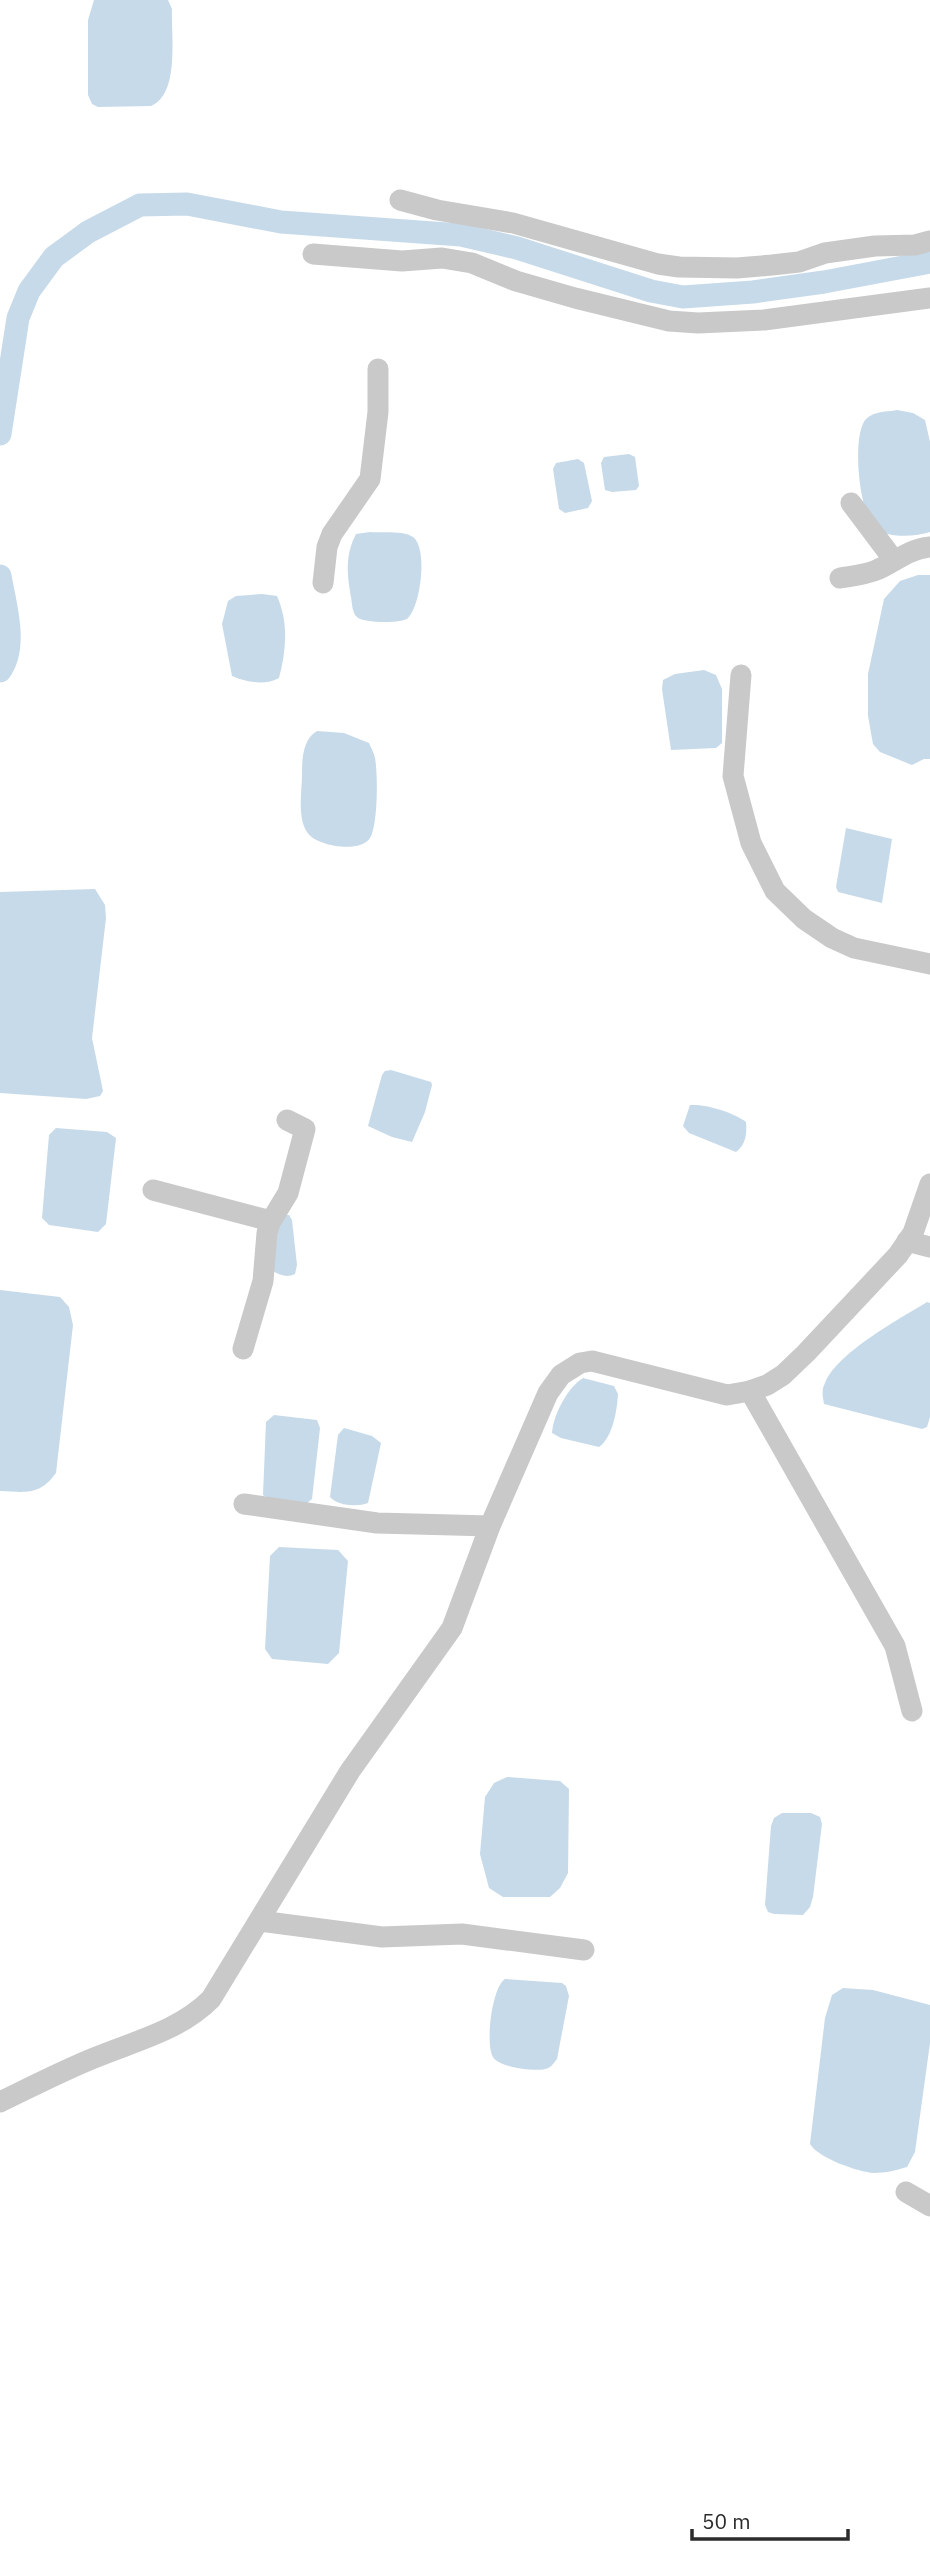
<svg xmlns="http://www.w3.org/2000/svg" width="930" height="2557" font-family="'IBM Plex Sans',sans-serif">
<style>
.water{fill:#c7dae9}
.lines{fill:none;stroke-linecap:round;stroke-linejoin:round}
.canal{stroke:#c7dae9;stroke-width:23}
.minor{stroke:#c9c9c9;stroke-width:21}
</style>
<rect width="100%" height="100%" fill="#fff"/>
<g class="water">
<path d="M94 0H168L172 9C171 36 180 94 151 106L98 107 92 104 88 95V20Z"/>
<path d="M897 410 913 413 925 420 930 442V532C915 537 889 538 876 529 859 516 851 435 866 419 874 411 886 412 897 410Z"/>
<path d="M629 454 635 457 639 486 636 490 612 492 605 490 601 463 604 457Z"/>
<path d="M578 459 584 463 592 501 588 508 565 513 559 509 553 469 556 463Z"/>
<path d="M370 532C381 533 404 530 413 537 428 548 421 605 408 618 402 624 362 623 357 617 352 613 352 602 351 597 347 574 345 555 356 534Z"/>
<path d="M918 575H930V759H924L912 765 880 752 873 744 868 716V674L884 599 900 581Z"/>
<path d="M262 594 277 596C289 623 286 651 279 678 265 686 246 682 232 676L222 624 228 601 236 596Z"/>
<path d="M704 670 716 675 722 689V743L716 748 671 750 662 689 663 680 675 674Z"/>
<path d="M317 731 344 733 369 743C371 748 374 753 375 758 378 774 378 825 370 838 360 854 315 846 307 832 297 817 302 791 302 774 302 758 303 739 317 731Z"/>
<path d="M846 828 892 839 882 903 838 892 836 887Z"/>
<path d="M95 889 105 905 106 918 92 1038 103 1091 100 1096 86 1099 0 1093V892Z"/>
<path d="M391 1070 431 1082 432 1085 425 1112 412 1142 392 1137 368 1126 382 1075 385 1071Z"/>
<path d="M690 1105C706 1104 733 1112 746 1122 747 1134 746 1144 736 1152L689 1133 683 1126Z"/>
<path d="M56 1128 107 1132 116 1138 106 1224 98 1232 49 1225 42 1218 49 1135Z"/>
<path d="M284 1215H289L292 1220 297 1265 295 1274C287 1278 280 1275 273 1271L270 1256Z"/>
<path d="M0 1290 60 1297 69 1307 73 1325 56 1473C39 1496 26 1492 0 1491Z"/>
<path d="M927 1302 930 1303V1417L927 1427 922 1429 824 1404C823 1396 821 1391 825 1383 837 1353 899 1319 927 1302Z"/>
<path d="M583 1378 614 1386 618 1394C617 1410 613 1437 599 1447L561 1438 552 1433C553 1415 568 1387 583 1378Z"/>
<path d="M274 1415 317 1420 320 1428 312 1499 306 1504 268 1498 263 1495 266 1422Z"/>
<path d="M344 1428 372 1436 381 1443 368 1503C357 1507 338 1506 330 1497L338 1435Z"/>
<path d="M279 1547 338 1550 348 1561 339 1653 328 1664 272 1659 265 1649 270 1556Z"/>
<path d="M507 1777 560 1781 569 1789 568 1873 560 1888 550 1897H503L489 1888 480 1854 485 1797 494 1783Z"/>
<path d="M782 1813H811L820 1817 822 1824 813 1897 810 1907 803 1915 774 1914 768 1912 765 1905 771 1826 774 1818Z"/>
<path d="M505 1979 562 1983 566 1986 569 1996 557 2059C553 2064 551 2068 545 2069 534 2072 498 2067 493 2057 485 2044 492 1987 505 1979Z"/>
<path d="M843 1988 873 1990 930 2005V2043L915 2152 907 2167C897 2170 886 2173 874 2173 858 2172 818 2158 810 2144L825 2018 832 1995Z"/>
</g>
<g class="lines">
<g class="canal">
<path d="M0 434 18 318 29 291 54 257 88 232 140 205 187 204 281 222 461 235 517 248 651 291 683 297 753 292 824 282 930 262"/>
<path d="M0 576C5 605 18 646 0 671"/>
</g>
<g class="minor">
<path d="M400 200 437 210 513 223 658 264 679 267 737 268 772 265 799 262 825 253 875 246 915 245 930 241"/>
<path d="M313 254 402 261 442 258 472 263 516 281 575 298 669 321 698 323 764 320 930 298"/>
<path d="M851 503 893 559"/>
<path d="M840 578C851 576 863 575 874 571 893 564 907 549 930 547"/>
<path d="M323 583 327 547 332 534 370 479 378 412V369"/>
<path d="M741 675 733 776 751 843 775 891 804 919 832 938 854 948 930 964"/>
<path d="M153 1190 271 1221"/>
<path d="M907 1241 930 1247"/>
<path d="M243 1349 263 1281 267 1233 271 1221 288 1193 305 1129 287 1120"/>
<path d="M750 1391 895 1646 912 1711"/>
<path d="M244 1504 377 1523 490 1526"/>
<path d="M260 1921 382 1937 462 1934 584 1950"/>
<path d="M0 2102C31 2087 62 2071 94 2058 135 2041 179 2031 211 1999L350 1771 452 1628 490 1526 548 1393 561 1375 580 1363 592 1361 727 1395 750 1391 767 1385 783 1375 806 1353 898 1255 913 1233 930 1184"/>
<path d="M906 2192 930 2206"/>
</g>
</g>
<path d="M692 2529v10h156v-10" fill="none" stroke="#2c2c2c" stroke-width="3.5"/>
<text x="702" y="2529" font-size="21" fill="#2c2c2c" stroke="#ffffff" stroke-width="5" paint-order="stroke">50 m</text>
</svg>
